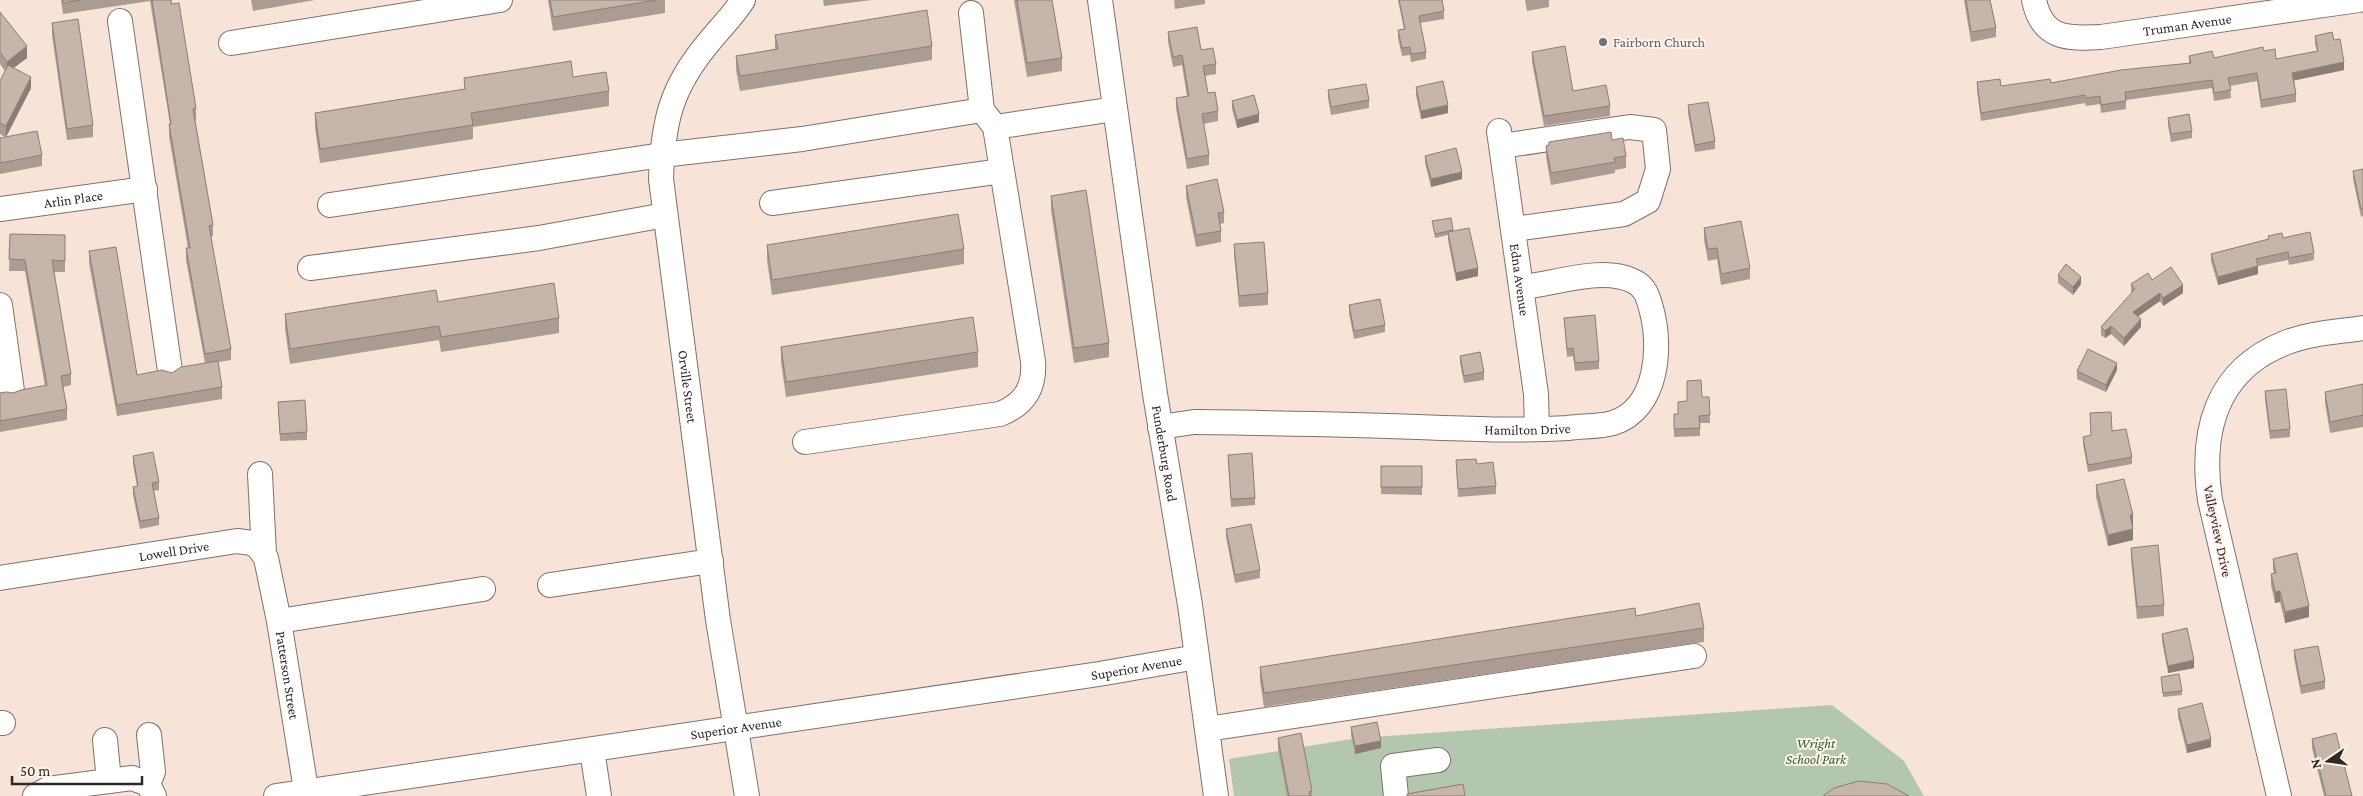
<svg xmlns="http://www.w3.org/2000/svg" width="2363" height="796" font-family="'Crimson Pro',serif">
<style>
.green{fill:#b2c7ae}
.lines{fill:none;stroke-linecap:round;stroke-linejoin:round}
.minor-casing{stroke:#837168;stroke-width:26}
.minor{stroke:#fff;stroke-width:24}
.wall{fill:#ab9b92}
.shaded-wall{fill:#8b7e77}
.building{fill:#c7b4aa;stroke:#8b7e77}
.worship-dot{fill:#6b7280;stroke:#fef2eb;stroke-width:2}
.labels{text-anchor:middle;stroke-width:4;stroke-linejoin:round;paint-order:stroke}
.street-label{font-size:14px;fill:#302824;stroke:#fef2eb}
.worship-label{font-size:14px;fill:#5b616d;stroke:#fef2eb;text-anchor:start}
.park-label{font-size:14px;font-style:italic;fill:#34612c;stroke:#fef2eb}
</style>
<rect width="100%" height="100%" fill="#f7e3d8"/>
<path class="green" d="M1832 705 1904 761 1924 796H1234L1229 759 1358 738Z"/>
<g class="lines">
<g class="minor-casing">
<g id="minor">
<path id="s1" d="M743 0C733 16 720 28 709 42 671 87 663 121 661 179L718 620 747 796"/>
<path id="s2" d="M1100 0 1155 394 1190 605 1216 796"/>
<path id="s3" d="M2034 0C2042 39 2067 39 2101 37L2359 0"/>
<path d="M120 21 170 371"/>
<path d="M231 43 500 0"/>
<path d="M995 127 1115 109"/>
<path id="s4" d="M1499 131 1536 394 1537 429"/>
<path d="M1502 146 1630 127 1654 130 1658 169 1648 201 1624 214 1514 229"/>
<path d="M772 203 1002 171"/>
<path d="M330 205 662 155 802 139 982 110"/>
<path id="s5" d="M0 209 145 189"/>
<path d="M310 268 539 238 665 215"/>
<path d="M0 305 12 391"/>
<path id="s6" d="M1160 427 1194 422C1268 423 1343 424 1417 427 1468 429 1518 431 1568 428 1583 426 1599 427 1613 423 1658 409 1662 346 1651 308 1648 297 1645 286 1633 281 1602 266 1555 284 1522 287"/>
<path d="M805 442 1000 414C1025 404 1035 387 1033 361L995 127 982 110 971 13"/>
<path d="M260 474 264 554"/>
<path id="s7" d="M0 578 237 541 252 543 259 548 266 558 279 621 307 796"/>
<path d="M550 585 711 561"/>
<path d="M279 621 483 589"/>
<path d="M0 723H3"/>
<path d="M1207 729 1694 656"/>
<path d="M105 740 109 781"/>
<path d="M592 750 599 796"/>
<path d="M148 784 153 772 149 735"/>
<path d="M35 796 48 789 132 778 148 784 154 796"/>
<path id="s8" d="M276 796 1099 674 1197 657"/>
<path d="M1396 796 1393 766 1438 760"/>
<path d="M2279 796 2210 500C2200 432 2216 370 2285 343 2309 333 2337 332 2363 328"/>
</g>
</g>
<use href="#minor" class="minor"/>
</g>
<g class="wall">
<path d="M61 0H171L196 108V120H195L213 225V236L211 237 231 349V360L218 362 222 387V399L117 416 89 263V251L137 375 172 373 205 363 186 260V248H188L169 136V124H170L150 1 63 14Z"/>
<path d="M251 0H315L253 11Z"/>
<path d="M548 0H665V13L553 31Z"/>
<path d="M823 0H872L824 6Z"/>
<path d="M1014 0H1052L1062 58V71L1027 77Z"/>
<path d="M1174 0H1205V4L1175 9Z"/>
<path d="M1398 0H1442L1444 11V19L1420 23 1426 52V59L1411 62 1410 55 1402 56 1398 38V30L1404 29Z"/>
<path d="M1525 0H1549V7L1527 11Z"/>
<path d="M1964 0H1990L1996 28V37L1971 42Z"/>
<path d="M0 12 27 58 13 68 31 88 6 137 42 155V166L0 174V138L5 137 0 134V81L5 71 0 64Z"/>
<path d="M52 23 93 125V137L67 140 52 35Z"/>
<path d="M1168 32 1201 50 1216 64V74L1205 76 1208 93 1218 111V121L1203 124 1209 155V165L1187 169 1176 108V98L1187 97 1182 65 1173 67 1168 42Z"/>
<path d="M775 35 932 46V60L740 91 736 70V56L775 49Z"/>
<path d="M2315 36 2334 40 2344 70 2294 80 2296 94V102L2261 108 2257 81 2230 86 2231 98 2214 101 2212 88 2126 100V109L2101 113 2100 104 2086 106 2085 103 1981 121 1977 90V82L2001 86 2051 83 2189 63V56L2214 58 2264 51 2276 59 2317 51 2315 44Z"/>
<path d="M1532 52 1573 91 1610 106V116L1544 126 1532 62Z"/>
<path d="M573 77 609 91V106L473 127V139L320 163 315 128V113L464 90V78Z"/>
<path d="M1416 87 1448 113 1421 119 1416 95Z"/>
<path d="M1328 90 1369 100V108L1331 115 1328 98Z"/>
<path d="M1232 101 1259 122 1237 128 1232 109Z"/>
<path d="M1688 105 1715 141V149L1695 152 1688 113Z"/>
<path d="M2168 118 2192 131V138L2171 142 2168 125Z"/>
<path d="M1612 140 1626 156V168L1615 170V173L1551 185 1546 157V146L1549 145V142Z"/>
<path d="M1425 156 1462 179 1431 187 1425 163Z"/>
<path d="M2363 169V216L2361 217 2353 179V171Z"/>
<path d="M1186 186 1224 212V223L1220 224 1221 231V242L1196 247 1186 197Z"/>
<path d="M1051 196 1109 343V357L1074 363 1051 210Z"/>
<path d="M1451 218 1453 231 1478 276 1456 281 1448 240V235L1435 238 1432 221Z"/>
<path d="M1704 228 1750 268V279L1721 285 1717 259 1708 261 1704 240Z"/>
<path d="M10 234 65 235V272H54L71 374V385L63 387 67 409V420L0 432V393H13L45 386 25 271H9Z"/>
<path d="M2268 236 2283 238 2314 253V260L2289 265 2288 260 2258 266V274L2218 285 2211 261V254L2268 239Z"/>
<path d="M1234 244 1268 293V305L1239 307 1234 255Z"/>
<path d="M767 245 964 249V264L772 295 767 260Z"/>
<path d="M2058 275 2081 284 2073 295 2058 283Z"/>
<path d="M2152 280 2183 293 2163 306 2160 301 2137 316 2141 327 2124 346 2111 334 2105 338 2101 335V327L2132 293 2131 292V284Z"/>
<path d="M1349 305 1385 325V332L1354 339 1349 313Z"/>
<path d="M285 314 559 318V333L441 352 439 340 290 364 285 329Z"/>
<path d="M1564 318 1599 361V369L1575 371 1573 356 1567 357Z"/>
<path d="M781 347 978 352V367L786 397 781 362Z"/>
<path d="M1460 356 1484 372V380L1464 383 1460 363Z"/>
<path d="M2117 370 2106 392 2077 379V371Z"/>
<path d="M2363 384V427L2330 433 2325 403V392Z"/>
<path d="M2265 391 2290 429V437L2270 439 2265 399Z"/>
<path d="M1702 397H1709L1710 423H1700V436L1674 437V414H1678V402L1687 401Z"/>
<path d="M278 402 307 432V440L280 441Z"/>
<path d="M2112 431 2132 457V464L2088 472 2083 444V437Z"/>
<path d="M1228 455 1255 498V505L1231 507Z"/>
<path d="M133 456 159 482V490L154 491 159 518V525L140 529 133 495V487L137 486 133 464Z"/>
<path d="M1456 460 1477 464 1496 486V494L1458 497Z"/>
<path d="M1381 466H1422V495L1381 494Z"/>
<path d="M2096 485 2133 526V540L2108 546 2096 497Z"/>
<path d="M1226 529 1260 570V578L1235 583 1226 537Z"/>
<path d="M2131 548 2164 605V616L2137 619 2131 559Z"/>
<path d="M2273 559 2309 617 2285 623 2280 602 2275 603 2271 585V574L2274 573 2273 570Z"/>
<path d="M1636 616 1704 628V642L1264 707 1260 681V667Z"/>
<path d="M2162 634 2194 668 2168 673 2162 641Z"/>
<path d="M2294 650 2325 681V689L2301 694 2294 658Z"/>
<path d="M2161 677 2182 691V695L2163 697Z"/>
<path d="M2178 709 2211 747 2187 753 2178 717Z"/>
<path d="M1351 727 1381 748 1355 754 1351 735Z"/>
<path d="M1278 738 1312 791V796H1287L1278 749Z"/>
<path d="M2312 739 2352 796H2324L2312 748Z"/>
</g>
<g class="shaded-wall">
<path d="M27 46V58L7 73V62Z"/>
<path d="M2344 62V70L2292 81V73Z"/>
<path d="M31 77V88L6 137V126Z"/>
<path d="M1448 105V113L1421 119V111Z"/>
<path d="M1259 114V122L1237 128V120Z"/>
<path d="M1462 172V179L1431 187V179Z"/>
<path d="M2258 266V274L2218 285V277Z"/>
<path d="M1478 268V276L1456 281V273Z"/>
<path d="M2081 277V284L2073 295V287Z"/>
<path d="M2183 285V293L2163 306V298Z"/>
<path d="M2160 293V301L2133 320V312Z"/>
<path d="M2141 319V327L2124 346V338Z"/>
<path d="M2111 326V334L2105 338V331Z"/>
<path d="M2117 363V370L2106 392V385Z"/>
<path d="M2130 515H2133V526L2130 527Z"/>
<path d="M2133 529V540L2108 546V535Z"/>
<path d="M2280 591V602L2275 603V592Z"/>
<path d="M2309 606V617L2285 623V612Z"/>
<path d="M2194 660V668L2168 673V666Z"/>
<path d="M2211 739V747L2187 753V745Z"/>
<path d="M1381 741V748L1355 754V746Z"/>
</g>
<g class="building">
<path d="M63 0H81L63 3Z"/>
<path d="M152 0H171V4L179 3 196 108 193 109 213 225 209 226 231 349 205 354 186 248H190L169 124H171Z"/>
<path d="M550 0H657L553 17Z"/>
<path d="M1017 0H1052L1062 58 1027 63Z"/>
<path d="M1399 0H1442L1444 11 1419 16 1426 52 1411 54 1410 47 1402 48 1398 30 1405 29Z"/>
<path d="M1966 0H1990L1996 28 1971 32Z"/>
<path d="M927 10 932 46 740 76 736 56 778 49 775 35Z"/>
<path d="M0 12 27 46 7 62 0 52Z"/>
<path d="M78 19 93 125 67 129 52 23Z"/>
<path d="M1197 27 1201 50 1213 48 1216 64 1203 66 1208 93 1215 92 1218 111 1202 114 1209 155 1187 159 1176 98 1189 96 1182 55 1173 57 1168 32Z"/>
<path d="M2332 32 2334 40 2340 39 2344 62 2292 73 2296 94 2261 100 2257 73 2228 78 2231 90 2214 93 2212 80 2125 92 2126 101 2101 105 2100 96 2086 98 2085 95 1981 113 1977 82 2000 79 2001 86 2050 79 2051 83 2121 70 2191 63 2189 56 2212 51 2214 58 2263 47 2264 51 2275 49 2276 59 2318 51 2315 36Z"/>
<path d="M1565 46 1573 91 1606 85 1610 106 1544 116 1532 52Z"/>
<path d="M571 61 573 77 606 72 609 91 471 113 473 125 320 149 315 113 465 89 464 78Z"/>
<path d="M8 65 31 77 6 126 0 123V81Z"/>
<path d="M1443 81 1448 105 1421 111 1416 87Z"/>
<path d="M1366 84 1369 100 1331 107 1328 90Z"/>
<path d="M1254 95 1259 114 1237 120 1232 101Z"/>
<path d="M1708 102 1715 141 1695 145 1688 105Z"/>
<path d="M2189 114 2192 131 2171 134 2168 118Z"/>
<path d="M37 131 42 155 0 163V138Z"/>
<path d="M1611 132 1612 140 1623 138 1626 156 1614 158 1615 162 1551 173 1546 146 1549 145V142Z"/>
<path d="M1456 148 1462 172 1431 179 1425 156Z"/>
<path d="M2363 169V209H2361L2353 171Z"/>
<path d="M1217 179 1224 212 1218 213 1221 231 1196 235 1186 186Z"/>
<path d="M1086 190 1109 343 1074 348 1051 196Z"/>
<path d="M958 214 964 249 772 280 767 245Z"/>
<path d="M1451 218 1453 230 1435 234 1432 221Z"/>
<path d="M1741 221 1750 268 1721 274 1717 248 1708 249 1704 228Z"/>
<path d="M1469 228 1478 268 1456 273 1448 232Z"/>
<path d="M2310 232 2314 253 2289 258 2288 252 2256 259 2258 266 2218 277 2211 254 2269 239 2268 236 2282 233 2283 238Z"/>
<path d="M10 234 65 235V261L52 260 71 374 61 376 67 409 0 421V393L6 392 13 393 21 390 47 385 25 260 9 259Z"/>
<path d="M1264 242 1268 293 1239 296 1234 244Z"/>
<path d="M116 247 137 375 162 370 172 373 181 367 218 361 222 387 117 405 89 251Z"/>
<path d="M2066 264 2081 277 2073 287 2058 275Z"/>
<path d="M2171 267 2183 285 2163 298 2160 293 2133 312 2141 319 2124 338 2111 326 2105 331 2101 327 2135 289 2131 284 2148 273 2152 280Z"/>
<path d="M554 283 559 318 441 337 439 326 290 349 285 314 436 290 438 302Z"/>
<path d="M1380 299 1385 325 1354 331 1349 305Z"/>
<path d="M1595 315 1599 361 1575 363 1573 348 1567 349 1564 318Z"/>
<path d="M973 317 978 352 786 382 781 347Z"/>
<path d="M2088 349 2117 363 2106 385 2077 371Z"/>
<path d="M1480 352 1484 372 1464 376 1460 356Z"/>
<path d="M1701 380 1702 397H1709L1710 415 1699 416 1700 428 1674 429V414H1678V402L1687 401V381Z"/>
<path d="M2363 384V415L2330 422 2325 392Z"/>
<path d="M2286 389 2290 429 2270 431 2265 391Z"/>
<path d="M305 400 307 432 280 434 278 402Z"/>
<path d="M2111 412 2112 431 2126 429 2132 457 2088 465 2083 437 2091 435 2090 413Z"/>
<path d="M153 452 159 482 152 483 159 518 140 521 133 487 138 486 133 456Z"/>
<path d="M1252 453 1255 498 1231 499 1228 455Z"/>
<path d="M1476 459 1477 464 1493 462 1496 486 1458 489 1456 460Z"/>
<rect x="1381" y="466" width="41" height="21"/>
<path d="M2124 479 2133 515H2130L2133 529 2108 535 2096 485Z"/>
<path d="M1251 524 1260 570 1235 575 1226 529Z"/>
<path d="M2158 545 2164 605 2137 607 2131 548Z"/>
<path d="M2297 553 2309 606 2285 612 2280 591 2275 592 2271 574 2276 573 2273 559Z"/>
<path d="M1699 603 1704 628 1264 693 1260 667 1635 608 1636 616Z"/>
<path d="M2187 628 2194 660 2168 666 2162 634Z"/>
<path d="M2318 646 2325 681 2301 686 2294 650Z"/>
<path d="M2179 674 2182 691 2163 693 2161 677Z"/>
<path d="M2202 703 2211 739 2187 745 2178 709Z"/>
<path d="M1377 722 1381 741 1355 746 1351 727Z"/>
<path d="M1301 733 1312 791 1309 792 1310 796H1289L1278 738Z"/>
<path d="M2336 733 2352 796H2326L2312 739Z"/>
<path d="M1859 781 1887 784 1909 796H1823L1834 788Z"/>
<path d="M1463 784 1465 796H1407V794Z"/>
</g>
<circle class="worship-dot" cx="1603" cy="42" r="5"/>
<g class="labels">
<g class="street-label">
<text dy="5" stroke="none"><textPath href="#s3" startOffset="174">Truman Avenue</textPath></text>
<text dy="5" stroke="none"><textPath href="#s5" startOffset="74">Arlin Place</textPath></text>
<text dy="5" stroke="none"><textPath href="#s4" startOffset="150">Edna Avenue</textPath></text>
<text dy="5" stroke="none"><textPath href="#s1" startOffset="412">Orville Street</textPath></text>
<text dy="5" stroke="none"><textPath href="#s6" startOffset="368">Hamilton Drive</textPath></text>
<text dy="5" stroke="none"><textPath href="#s2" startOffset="458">Funderburg Road</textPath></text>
<text transform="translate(2218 531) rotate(78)" y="5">Valleyview Drive</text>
<text dy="5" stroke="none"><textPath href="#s7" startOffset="176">Lowell Drive</textPath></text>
<text dy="5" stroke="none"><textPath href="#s8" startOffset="870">Superior Avenue</textPath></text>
<text dy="5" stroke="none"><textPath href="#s7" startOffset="395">Patterson Street</textPath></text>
<text dy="5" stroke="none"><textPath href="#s8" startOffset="465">Superior Avenue</textPath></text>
</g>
<g class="worship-label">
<text x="1613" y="47">Fairborn Church</text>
</g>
<g class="park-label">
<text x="1816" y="748">Wright<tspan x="1816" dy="16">School Park</tspan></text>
</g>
</g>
<g transform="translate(2328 761) rotate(257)" stroke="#fef2eb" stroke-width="4" paint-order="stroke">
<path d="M0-4L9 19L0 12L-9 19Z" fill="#302824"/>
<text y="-8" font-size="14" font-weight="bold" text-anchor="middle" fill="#302824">N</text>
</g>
<path d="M12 776v8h130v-8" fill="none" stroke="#302824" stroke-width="2.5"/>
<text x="20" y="776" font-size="15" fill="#302824" stroke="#fef2eb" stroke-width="4" paint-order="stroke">50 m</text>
</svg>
